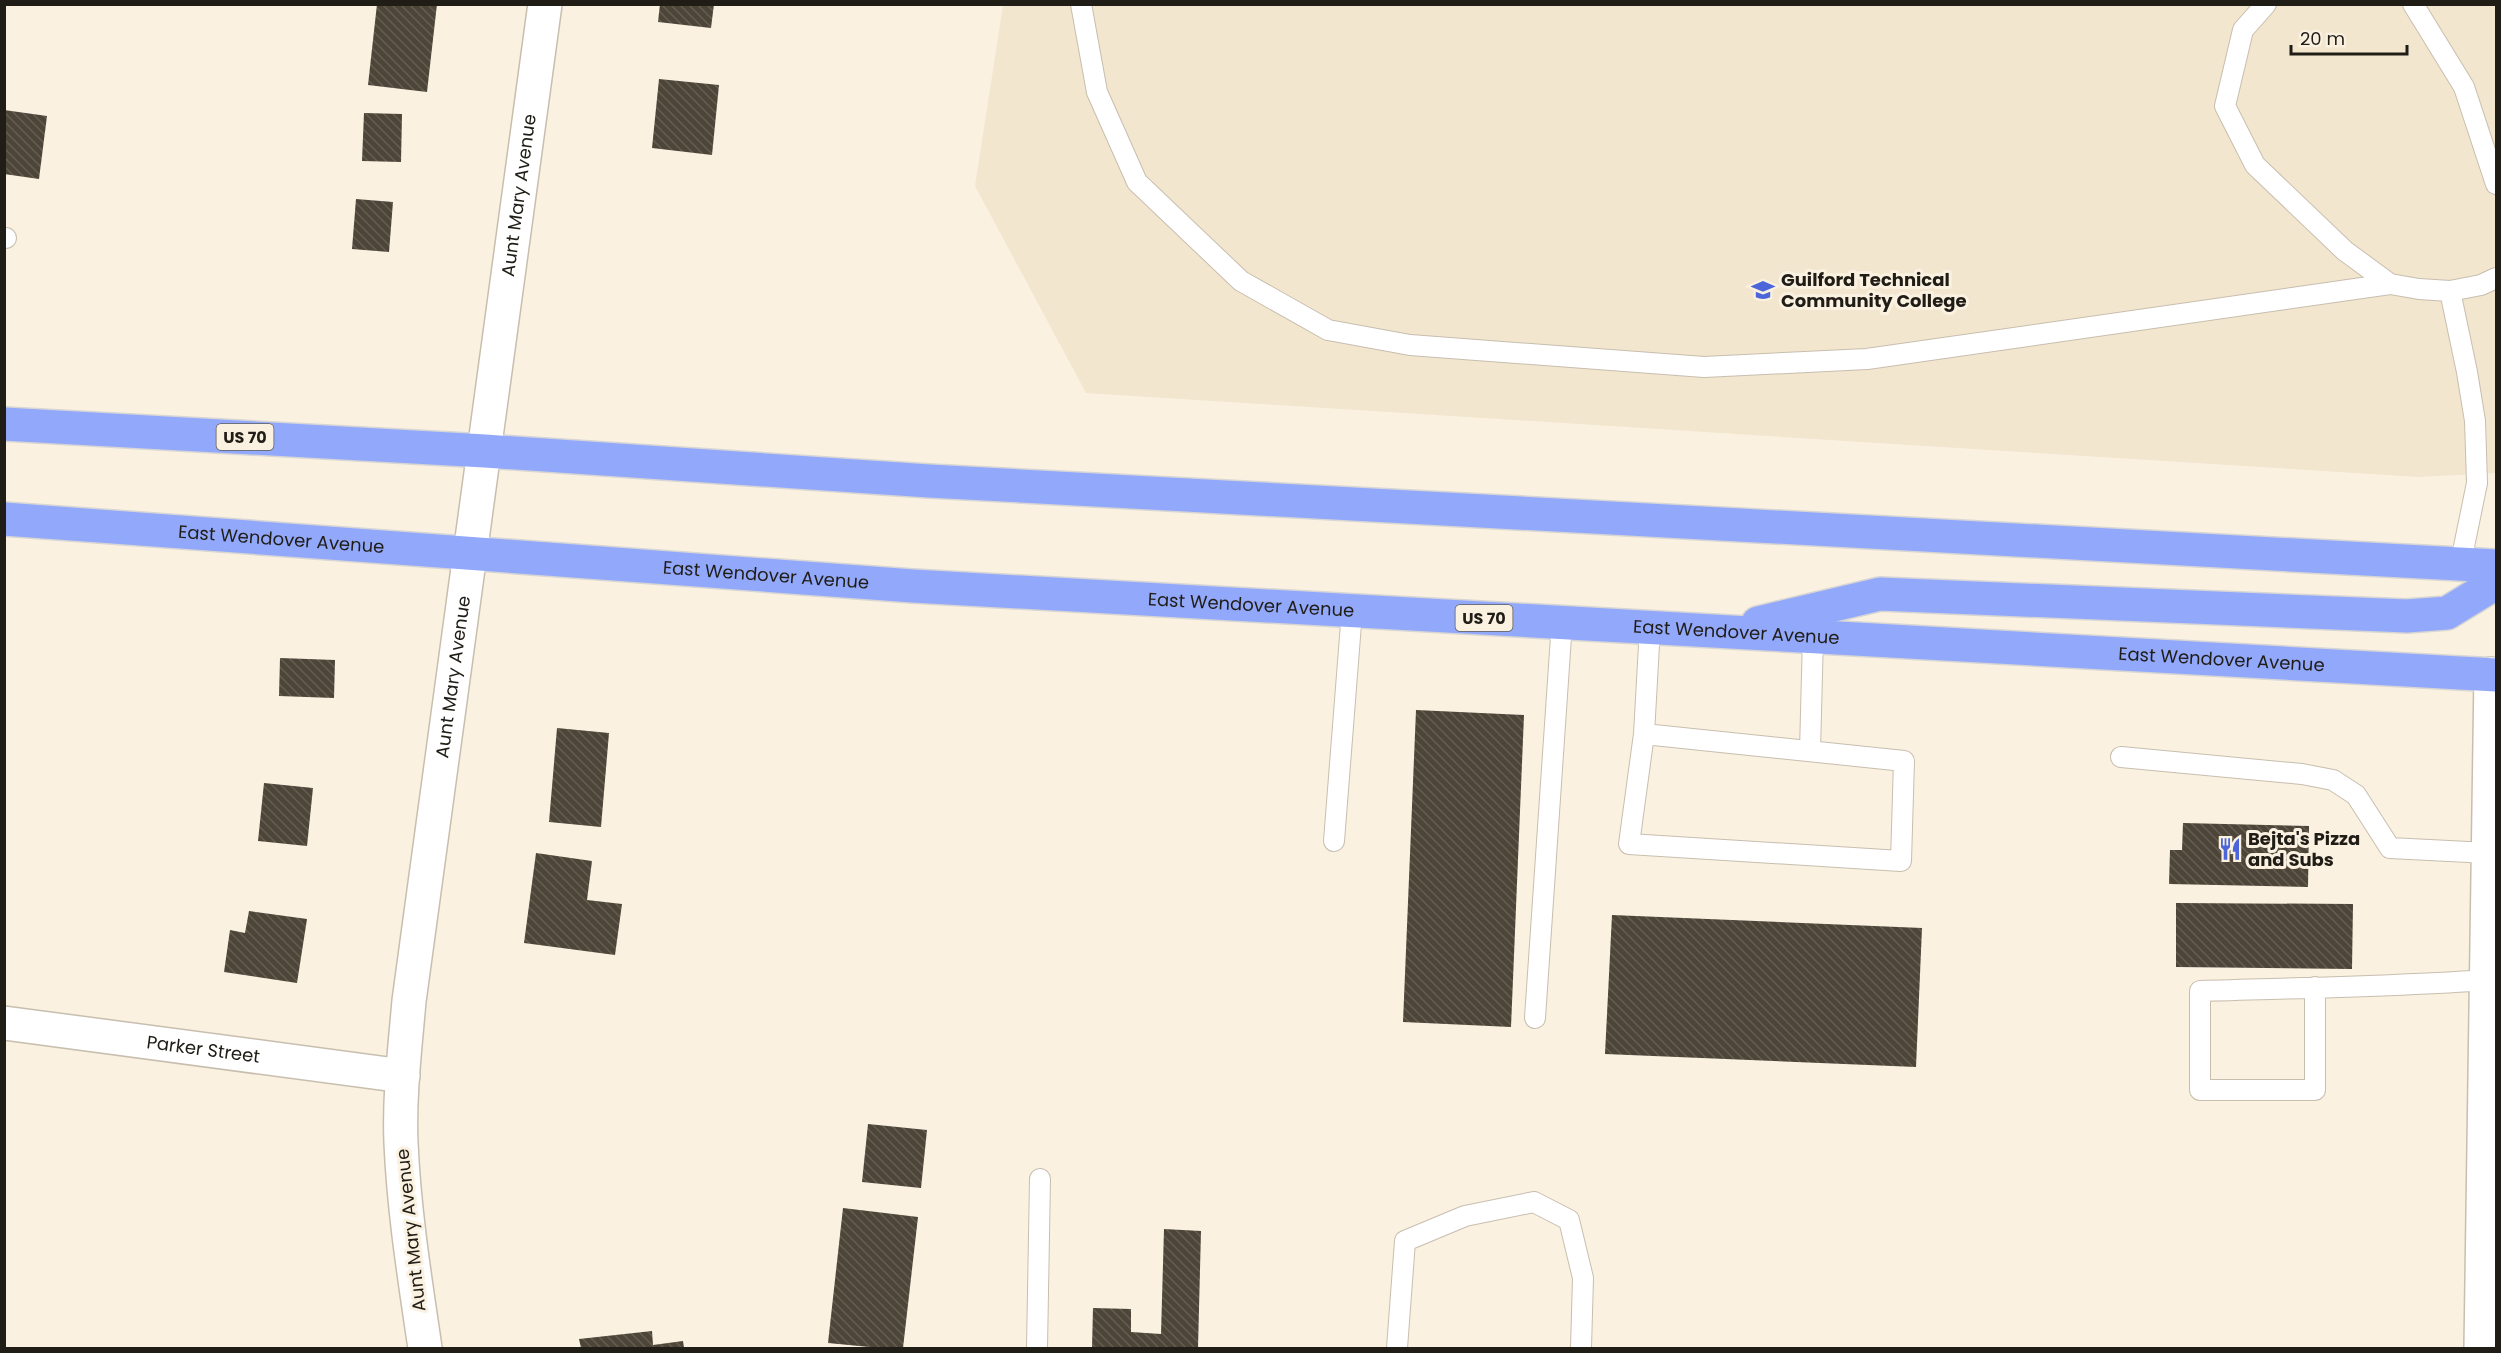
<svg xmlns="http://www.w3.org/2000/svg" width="2501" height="1353" font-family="Poppins,sans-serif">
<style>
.built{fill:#f3e6cf}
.building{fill:url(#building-back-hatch)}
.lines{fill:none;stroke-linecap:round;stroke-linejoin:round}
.service-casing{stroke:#c8beaf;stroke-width:22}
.minor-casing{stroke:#c8beaf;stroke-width:36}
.trunk-casing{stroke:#d7d6d5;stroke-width:36}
.service{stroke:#fff;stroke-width:20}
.minor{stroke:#fff;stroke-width:33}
.trunk{stroke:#92a8fb;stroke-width:33}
.labels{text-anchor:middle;stroke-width:6;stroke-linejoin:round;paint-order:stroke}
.shield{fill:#fbf1e1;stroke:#625d54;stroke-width:1.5}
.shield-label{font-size:16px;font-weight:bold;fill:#201d17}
.street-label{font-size:18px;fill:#201d17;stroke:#fbf1e1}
.poi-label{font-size:18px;font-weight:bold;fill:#201d17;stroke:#fbf1e1;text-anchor:start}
</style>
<defs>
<pattern id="building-back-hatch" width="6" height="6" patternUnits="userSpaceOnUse" patternTransform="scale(1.5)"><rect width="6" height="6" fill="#4d4538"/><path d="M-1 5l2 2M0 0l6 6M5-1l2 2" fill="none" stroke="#635d52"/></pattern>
</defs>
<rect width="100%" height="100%" fill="#fbf1e1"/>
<path class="built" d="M1003 5H2496V473L2418 477 1086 393 975 186Z"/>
<g class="building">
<path d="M377 4H437L427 92 368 85Z"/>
<path d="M660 4H714L711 28 658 22Z"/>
<path d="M659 79 719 85 712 155 652 148Z"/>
<path d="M4 110 47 116 39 179 4 174Z"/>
<path d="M364 113 402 114 401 162 362 161Z"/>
<path d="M356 199 393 202 389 252 352 249Z"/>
<path d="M280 658 335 660 334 698 279 696Z"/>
<path d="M1416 710 1524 715 1511 1027 1403 1022Z"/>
<path d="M557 728 609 733 601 827 549 822Z"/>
<path d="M264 783 313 788 307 846 258 841Z"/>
<path d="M2183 823 2309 826 2308 887 2169 884 2170 850H2182Z"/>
<path d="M536 853 592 861 587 900 622 904 615 955 524 943Z"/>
<path d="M2176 903 2353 904 2352 969 2176 967Z"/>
<path d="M249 911 307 919 297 983 224 972 230 930 245 933Z"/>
<path d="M1612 915 1922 928 1916 1067 1605 1054Z"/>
<path d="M868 1124 927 1130 921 1188 862 1182Z"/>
<path d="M843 1208 918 1217 903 1348H880L828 1343Z"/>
<path d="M1164 1229 1201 1231 1198 1348H1092L1093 1308 1131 1309V1332L1161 1334Z"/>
<path d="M652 1331 653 1345 683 1341 684 1348H581L579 1339Z"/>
</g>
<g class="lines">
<g class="service-casing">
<g id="service">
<path d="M1081 4 1097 92 1137 182 1241 281 1328 330 1410 345 1704 367 1867 359 2390 284"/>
<path d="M2266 4 2243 30 2225 106 2255 165 2345 251 2390 284 2419 289 2450 291 2481 285 2496 278"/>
<path d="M2413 4 2464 87 2496 184"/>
<path d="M4 238H6"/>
<path d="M2450 291 2467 372 2475 421 2477 483 2460 566"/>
<path d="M1644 734 1904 761 1901 861 1629 844 1644 734 1650 627"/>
<path d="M1810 751 1813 636"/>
<path d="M2121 757 2302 774 2333 780 2356 795 2390 848 2488 853"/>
<path d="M1334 841 1352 611"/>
<path d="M2315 987V1090H2200V991C2295 988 2391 987 2486 980"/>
<path d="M1535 1018 1562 622"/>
<path d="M1037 1348 1040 1179"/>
<path d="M1397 1348 1405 1241 1465 1216 1534 1202 1569 1220 1583 1278 1581 1348"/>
</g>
</g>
<g class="minor-casing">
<g id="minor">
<path id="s1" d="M4 1023 403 1076"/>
<path id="s2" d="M425 1348C415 1280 404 1212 401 1143 399 1096 405 1048 409 1001L545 4"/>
<path d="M2481 1348 2491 674"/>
</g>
</g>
<g class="trunk-casing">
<g id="trunk">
<path d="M4 424 485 451 929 481 2496 566"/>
<path id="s3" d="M4 519 913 586 2496 675"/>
<path d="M1758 623 1880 594 2407 616 2447 613 2496 583"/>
</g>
</g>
<use href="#service" class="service"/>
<use href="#minor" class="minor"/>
<use href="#trunk" class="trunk"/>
</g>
<defs>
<g id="university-bare" transform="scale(1.8)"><path d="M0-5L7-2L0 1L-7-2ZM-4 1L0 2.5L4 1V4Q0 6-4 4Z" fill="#4c66da" stroke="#fbf1e1" stroke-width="2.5" paint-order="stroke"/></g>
<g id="restaurant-bare" transform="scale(1.8)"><path d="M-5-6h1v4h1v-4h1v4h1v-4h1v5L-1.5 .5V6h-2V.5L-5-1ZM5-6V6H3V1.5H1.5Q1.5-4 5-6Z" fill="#4c66da" stroke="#fbf1e1" stroke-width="2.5" paint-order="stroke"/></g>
</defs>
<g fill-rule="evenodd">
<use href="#university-bare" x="1763" y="290"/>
<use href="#restaurant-bare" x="2230" y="849"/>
</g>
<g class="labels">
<g class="shield">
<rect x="216.5" y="424" width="57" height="26" rx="4.5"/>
<rect x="1455.5" y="605" width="57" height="26" rx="4.5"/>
</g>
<g class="shield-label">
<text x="245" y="443">US 70</text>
<text x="1484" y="624">US 70</text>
</g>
<g class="street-label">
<text dy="6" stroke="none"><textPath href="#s2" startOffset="1162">Aunt Mary Avenue</textPath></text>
<text dy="6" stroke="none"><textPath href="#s3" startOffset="278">East Wendover Avenue</textPath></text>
<text dy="6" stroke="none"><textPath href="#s3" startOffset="764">East Wendover Avenue</textPath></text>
<text dy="6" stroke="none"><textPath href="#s3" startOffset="1250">East Wendover Avenue</textPath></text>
<text dy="6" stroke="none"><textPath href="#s3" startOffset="1736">East Wendover Avenue</textPath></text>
<text dy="6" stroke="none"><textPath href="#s3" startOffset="2222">East Wendover Avenue</textPath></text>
<text dy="6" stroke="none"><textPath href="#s2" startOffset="676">Aunt Mary Avenue</textPath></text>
<text dy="6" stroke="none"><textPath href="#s1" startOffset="201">Parker Street</textPath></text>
<text transform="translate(411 1230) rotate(-96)" y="6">Aunt Mary Avenue</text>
</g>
<g class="poi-label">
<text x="1781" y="286">Guilford Technical<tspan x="1781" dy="21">Community College</tspan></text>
<text x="2248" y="845">Bejta's Pizza<tspan x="2248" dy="21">and Subs</tspan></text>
</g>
</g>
<rect width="2501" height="1353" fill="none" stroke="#201d17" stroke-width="12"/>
<path d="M2291 45v9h116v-9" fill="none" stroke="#201d17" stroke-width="3"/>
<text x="2300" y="45" font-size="18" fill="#201d17" stroke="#fbf1e1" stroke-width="4.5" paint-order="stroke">20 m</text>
</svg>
